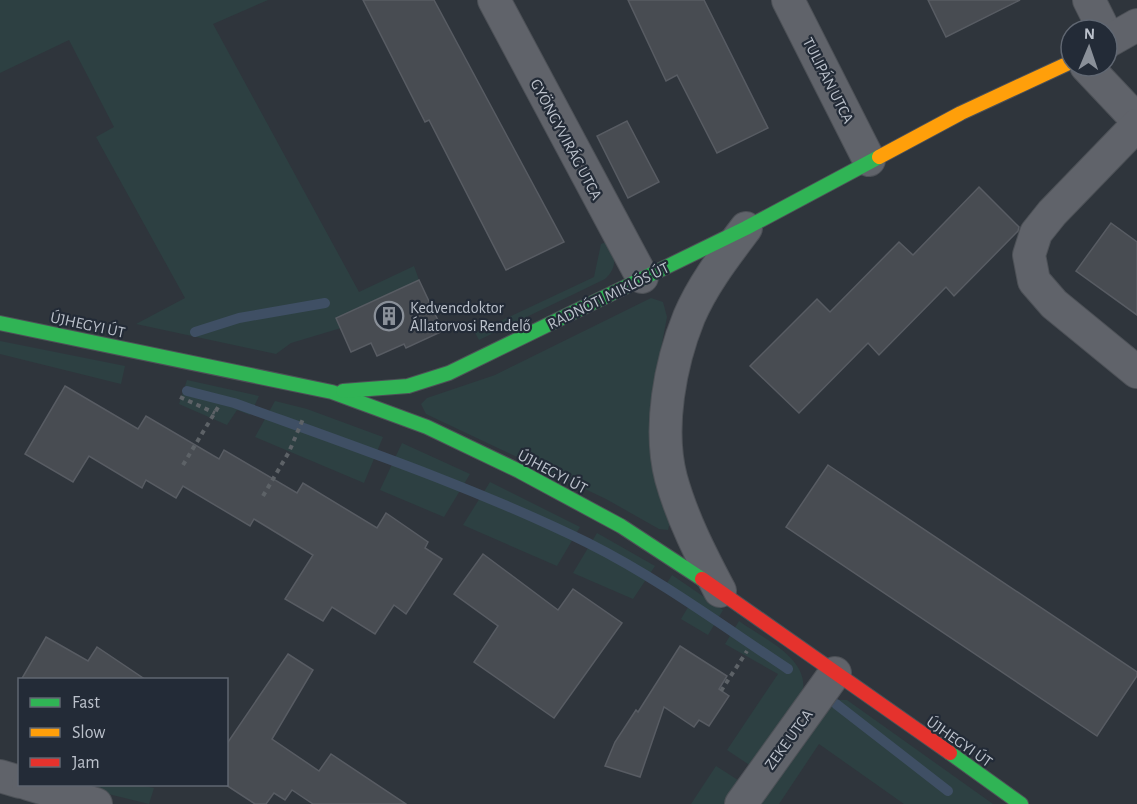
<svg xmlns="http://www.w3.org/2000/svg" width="1137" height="804" font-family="'Alegreya Sans',sans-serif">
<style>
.green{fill:#2d4042}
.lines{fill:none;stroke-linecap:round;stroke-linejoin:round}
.stream{stroke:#3f4f64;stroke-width:10}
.building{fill:#484c52;stroke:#585c63;stroke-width:1.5}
.street-casing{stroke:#4d5157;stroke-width:34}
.fast-casing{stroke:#4d5157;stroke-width:16}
.slow-casing{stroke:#4d5157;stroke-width:16}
.jam-casing{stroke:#4d5157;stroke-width:16}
.path{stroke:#5d6267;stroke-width:4;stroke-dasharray:4.5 4.5;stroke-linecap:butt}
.street{stroke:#60636a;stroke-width:32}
.fast{stroke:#30b455;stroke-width:14}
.slow{stroke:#ff9f0a;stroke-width:14}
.jam{stroke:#e5322d;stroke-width:14}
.labels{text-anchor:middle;stroke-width:4.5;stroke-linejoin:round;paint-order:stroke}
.street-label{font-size:16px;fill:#bbc1cb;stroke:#232b37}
.poi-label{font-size:16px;fill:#bbc1cb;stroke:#232b37;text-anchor:start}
</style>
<rect width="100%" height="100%" fill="#2f353c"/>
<g class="green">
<path d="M0 0H268L213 24 359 292 414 266 419 280 336 318 341 328 291 343 276 354 136 324 185 298 96 137 114 127 69 40 0 73Z"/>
<path d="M609 241C615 256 618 267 605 279L479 340 475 333 594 277 601 244Z"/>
<path d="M651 298 663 302 667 317 650 406 655 477 670 522 668 530 659 529 606 499 426 414 421 404 427 398 495 375Z"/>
<path d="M0 341 125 366 121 384 0 354Z"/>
<path d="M187 380 259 396 250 415 237 410 227 425 179 404Z"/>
<path d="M275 401 307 409 383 437 364 483 255 437Z"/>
<path d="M402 443 470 474 444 517 380 490Z"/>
<path d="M490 482 580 527 557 566 463 525Z"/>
<path d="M597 533 655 566 633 599 573 573Z"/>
<path d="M672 575 723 610 708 635 681 619 690 604 664 588Z"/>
<path d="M739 621C762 638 808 657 803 690L751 766 727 750 778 674 725 644Z"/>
<path d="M836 700H847L993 804H904L819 744 779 804H756L827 705Z"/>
<path d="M716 766 741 782 725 804H691Z"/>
<path d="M98 785H140L154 788 149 804 96 791Z"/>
</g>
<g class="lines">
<g class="stream">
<path d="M195 332 239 318 325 303"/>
<path d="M187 391 234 403C353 446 474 487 588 543 658 578 723 626 788 669"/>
<path d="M836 704 948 791"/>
</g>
</g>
<g class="building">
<path d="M363 0H434L564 242 506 270 429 120 425 122Z"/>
<path d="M628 0H704L768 128 717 153 677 75 666 81Z"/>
<path d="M928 0H1020L946 37Z"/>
<path d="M627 121 659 182 628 198 597 136Z"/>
<path d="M979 187 1019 227 1018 231 954 296 946 287 879 355 868 343 799 413 750 366 817 299 830 312 899 242 913 255Z"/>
<path d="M1111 223 1137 242V315L1076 271Z"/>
<path d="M419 280 443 331 406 348 404 344 377 356 371 343 351 352 336 318Z"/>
<path d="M65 386 138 429 146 416 219 459 224 450 297 493 303 483 377 528 386 513 428 542 425 548 442 559 406 614 394 605 375 634 332 607 323 621 285 599 313 555 254 519 250 526 183 486 176 498 146 480 142 488 89 456 73 482 25 454Z"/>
<path d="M828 465 1137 672V676L1097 736 786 527Z"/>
<path d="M483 554 558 610 573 589 622 623 554 718 474 662 498 626 454 594Z"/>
<path d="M46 637 88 661 97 647 146 680H21Z"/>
<path d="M680 646 727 676 719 689 729 696 709 726 699 720 694 727 664 707 640 777 605 766 615 742 636 710 638 712Z"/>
<path d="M288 654 313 670 272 739 319 771 331 754 406 804H313L292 790 285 800 274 793 266 804H255L226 785V745Z"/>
</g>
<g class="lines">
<g class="street-casing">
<g id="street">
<path d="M494 0 642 277"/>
<path d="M788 0 869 160"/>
<path d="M1089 0 1104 30"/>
<path d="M1107 42 1137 25"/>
<path d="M1086 66 1137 120"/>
<path d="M1137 125 1052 213 1036 233 1029 255 1034 281 1054 304 1137 372"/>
<path d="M720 591C701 555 682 518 671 478 658 428 670 364 689 317 703 284 725 256 746 228"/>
<path d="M0 776 20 782"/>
<path d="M28 784 96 804"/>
<path d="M741 804 835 673"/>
</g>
</g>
<g class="fast-casing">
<g id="fast">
<path d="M0 323 332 392 427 427 519 471 621 526 702 579"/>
<path d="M343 391 408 386 449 373 746 228 879 157"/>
<path d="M950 753 1021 804"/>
</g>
</g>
<g class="slow-casing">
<path id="slow" d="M879 157 961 113 1071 62"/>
</g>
<g class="jam-casing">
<path id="jam" d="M702 579 950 753"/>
</g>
<g class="path">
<path d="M180 397 215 413"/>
<path d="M183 465 220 404"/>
<path d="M263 496 289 452 303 419"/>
<path d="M721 691 747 651"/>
</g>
<use href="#street" class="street"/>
<use href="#fast" class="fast"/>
<use href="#slow" class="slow"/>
<use href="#jam" class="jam"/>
</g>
<defs>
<g id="building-ring" transform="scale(1.5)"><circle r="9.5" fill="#232b37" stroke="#8a9099" stroke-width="1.5"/><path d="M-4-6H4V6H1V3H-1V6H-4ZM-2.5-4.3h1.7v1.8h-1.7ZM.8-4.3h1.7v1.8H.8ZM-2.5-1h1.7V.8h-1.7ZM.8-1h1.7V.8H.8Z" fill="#8a9099"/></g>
</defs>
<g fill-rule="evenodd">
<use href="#building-ring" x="389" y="316"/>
</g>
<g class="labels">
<g class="street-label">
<text transform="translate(829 80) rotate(63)" y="6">TULIPÁN UTCA</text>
<text transform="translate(567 139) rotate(62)" y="6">GYÖNGYVIRÁG UTCA</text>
<text transform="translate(608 295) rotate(-26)" y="6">RADNÓTI MIKLÓS ÚT</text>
<text transform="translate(88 324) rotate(12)" y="6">ÚJHEGYI ÚT</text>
<text transform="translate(553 471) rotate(28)" y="6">ÚJHEGYI ÚT</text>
<text transform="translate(788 739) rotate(-54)" y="6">ZEKE UTCA</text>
<text transform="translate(960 741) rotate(35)" y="6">ÚJHEGYI ÚT</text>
</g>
<g class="poi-label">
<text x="410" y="313">Kedvencdoktor<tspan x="410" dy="18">Állatorvosi Rendelő</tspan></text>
</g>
</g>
<rect x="18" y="678" width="210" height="108" fill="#232b37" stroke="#606772" stroke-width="1.5"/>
<rect x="30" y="698" width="30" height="9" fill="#30b455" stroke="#606772" stroke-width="1.5"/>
<text x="72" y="708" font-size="18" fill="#bbc1cb">Fast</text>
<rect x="30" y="728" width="30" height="9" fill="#ff9f0a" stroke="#606772" stroke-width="1.5"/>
<text x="72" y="738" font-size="18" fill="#bbc1cb">Slow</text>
<rect x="30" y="758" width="30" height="9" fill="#e5322d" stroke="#606772" stroke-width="1.5"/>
<text x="72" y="768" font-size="18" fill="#bbc1cb">Jam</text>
<g transform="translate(1089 48) rotate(2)"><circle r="28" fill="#232b37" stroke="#606772" stroke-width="1.5"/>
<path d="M0-4.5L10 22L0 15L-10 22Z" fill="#8a9099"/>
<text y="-9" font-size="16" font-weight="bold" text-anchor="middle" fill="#bbc1cb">N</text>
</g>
</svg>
